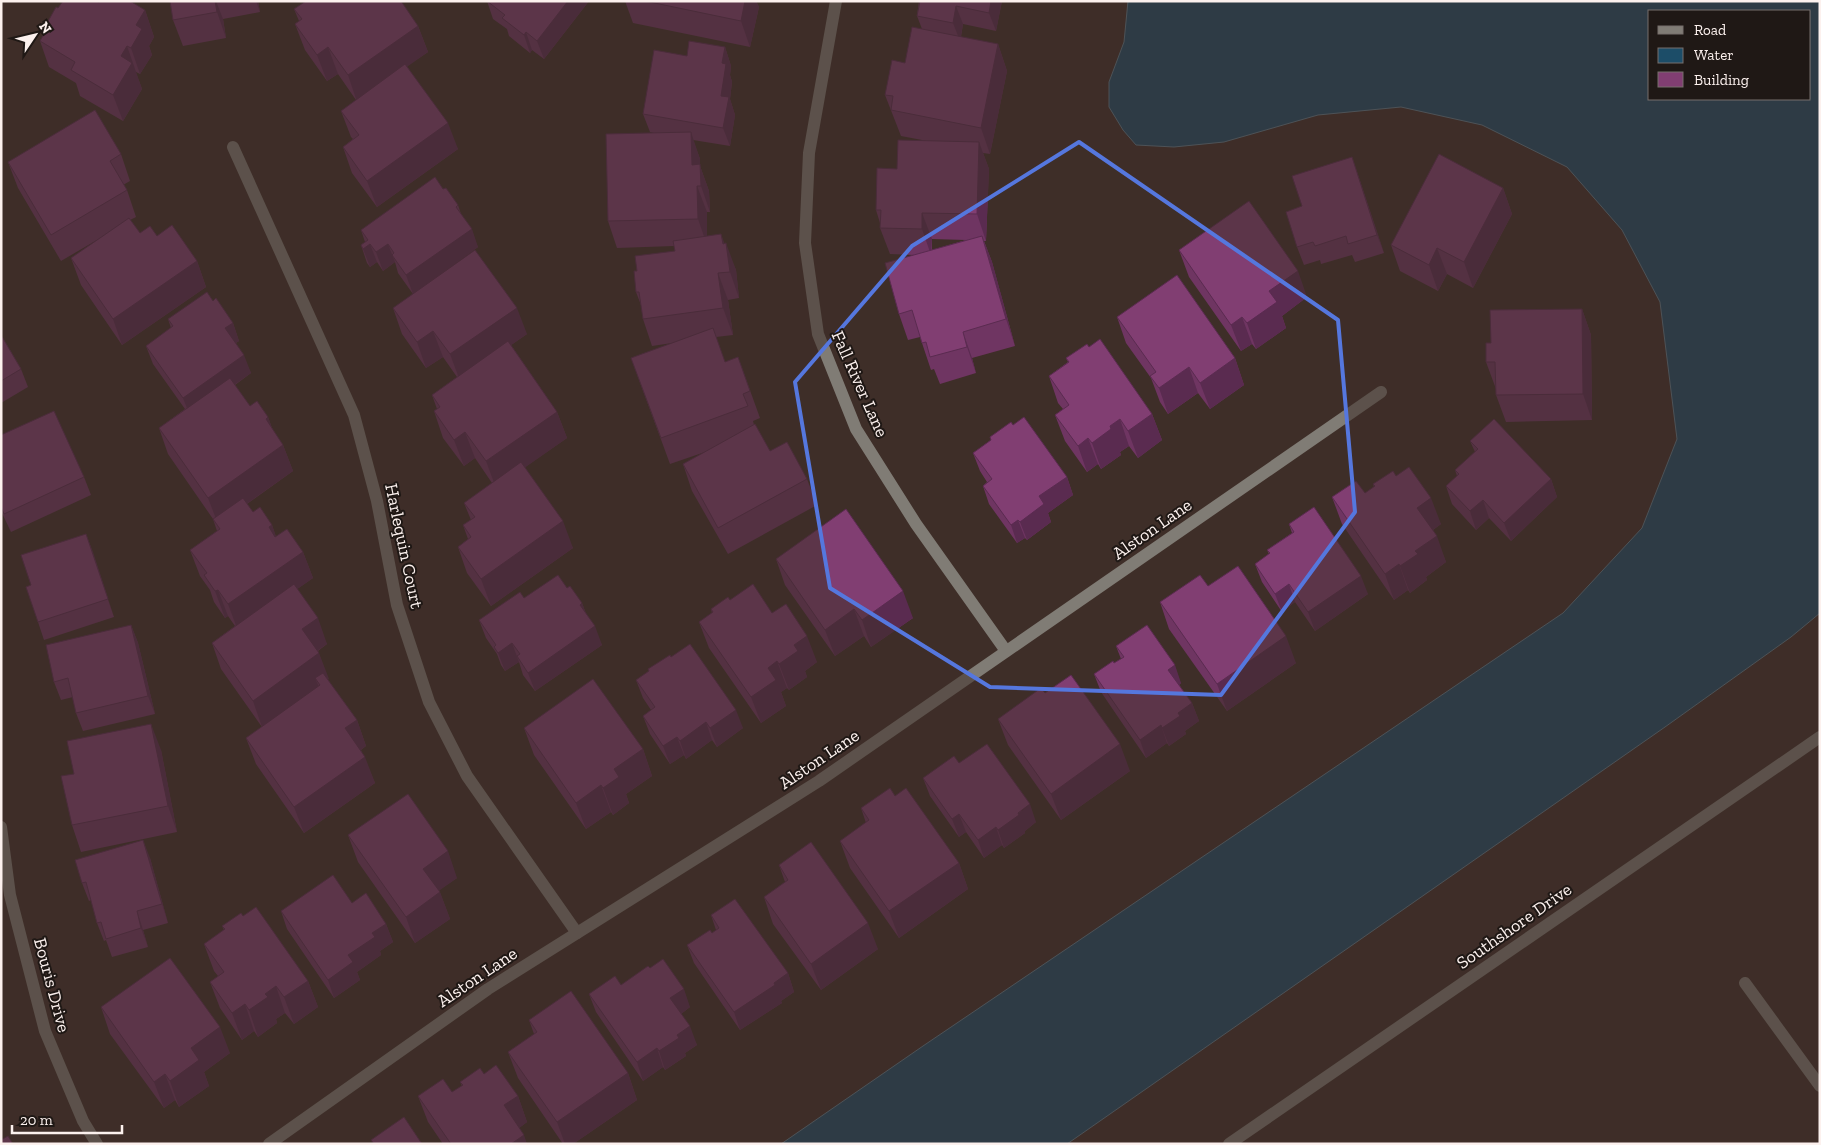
<svg xmlns="http://www.w3.org/2000/svg" width="1821" height="1145" font-family="'Zilla Slab',serif">
<style>
.water{fill:#1c4d68;stroke:#5f7e90;fill-rule:evenodd}
.lines{fill:none;stroke-linecap:round;stroke-linejoin:round}
.minor{stroke:#807c75;stroke-width:12}
.wall{fill:#6f3562;fill-rule:evenodd}
.shaded-wall{fill:#5a2b50}
.building{fill:#813e72;stroke:#5a2b50}
.marked{fill:none;stroke:#5577de;stroke-width:4;stroke-linejoin:round}
.labels{text-anchor:middle;stroke-width:4;stroke-linejoin:round;paint-order:stroke}
.street-label{font-size:18px;fill:#fcf1ee;stroke:#1f1815}
</style>
<rect width="100%" height="100%" fill="#3e2e28"/>
<path class="water" d="M1128 1H1820V613L1791 637 1665 727 1067 1144H781L923 1046 1563 613 1642 528 1677 439 1660 302 1622 230 1567 167 1482 125 1401 107 1318 115 1224 142 1174 147 1136 145 1123 130 1109 107V82L1124 42ZM1650 11H1810V99H1650Z"/>
<g class="lines">
<g class="minor">
<path d="M836 1 809 153 805 243 818 334 856 429 916 524 1006 651"/>
<path d="M233 147 354 415 377 501 397 605 429 702 467 776 577 933"/>
<path d="M1 827 10 895 45 1031 83 1121 97 1144"/>
<path d="M1745 983 1820 1086"/>
<path d="M269 1144 488 989 819 781 1381 392"/>
<path d="M1229 1144 1820 737"/>
</g>
</g>
<g class="wall">
<path d="M170 1H258L260 12 223 19 226 38 183 46 173 20Z"/>
<path d="M487 1H589L544 59 532 50 530 53 509 36 507 29 493 19Z"/>
<path d="M625 1H756L759 7 750 47 633 23Z"/>
<path d="M919 1H1002L996 31 963 24 961 37 998 44 1007 71 990 154 983 153 989 169 986 241H984L992 262 1015 346 972 358 976 373 940 384 934 369 931 370 920 337 908 340 899 314 914 255 890 254 880 228V223L876 210 897 169 922 140 901 136 885 95 905 63 922 29 917 16ZM932 239 966 240 932 250Z"/>
<path d="M99 2 145 10 154 37 149 46 152 55 140 74 136 72V73L142 89 123 121 80 96 76 83 49 67 40 41 47 29 46 25 58 8Z"/>
<path d="M294 9 418 26 428 52 407 66 458 149 377 207 352 173 343 147 353 139 351 137 341 111 356 100 338 74 327 81 305 50 295 24 299 21Z"/>
<path d="M725 47 731 66 730 75 732 82 730 99 735 115 730 146 693 140 700 159V166L709 191 710 212H707V236L724 244 736 270 739 298 728 300 733 335 716 337 725 362 738 357 760 418 753 421 754 425 770 451 807 479 817 505 728 554 692 491 683 464 705 452 670 464 631 358 672 343 652 346 643 319 641 305 636 292 637 271 675 251 674 246 617 248 608 221 654 133 650 132 643 114 687 56Z"/>
<path d="M121 154 130 181 123 185 127 190 136 217 130 220 140 233 157 236 197 261 206 287 122 345 81 285 71 258 102 237 61 261 18 188 8 162Z"/>
<path d="M1352 157 1384 253 1355 262 1352 255 1321 264 1320 260 1304 265 1297 247 1302 206Z"/>
<path d="M1503 188 1512 214 1473 288 1447 274 1438 291 1400 271 1391 245Z"/>
<path d="M443 189 458 205 461 214 478 247 413 294 398 273 395 262 383 271 377 262 370 267 367 263 361 245 365 242 361 230Z"/>
<path d="M1179 250 1307 297 1282 316 1286 328 1256 349 1252 344 1241 351 1189 277Z"/>
<path d="M213 301 233 323 239 341 236 343 251 373 235 385 250 406 268 417 273 431 283 445 293 471 247 504 253 512 272 525 276 537 303 552 313 578 297 589 327 644 318 651 328 680 357 720 366 746 361 750 375 783 304 833 256 764 246 738 262 727 221 669 212 643 235 626 228 616 225 618 214 602 210 590 200 576 190 550 217 531 213 519 168 454 159 428 185 409 153 364 146 346 171 328 168 319Z"/>
<path d="M393 308 527 334 511 345 557 412 567 438 525 467 573 548 491 606 467 573 458 547 468 539 463 525 471 520 464 503 492 483 475 458 464 466 443 438 434 411 437 409 432 395 457 377 443 357 426 368 402 334Z"/>
<path d="M1582 309 1591 335 1592 420 1506 422 1496 395V389L1486 362 1491 343Z"/>
<path d="M1117 317 1235 358 1244 385 1210 409 1198 393 1168 414 1160 402 1151 378 1126 343Z"/>
<path d="M1 335 21 369 28 387 1 403Z"/>
<path d="M1089 347 1152 414 1162 440 1138 458 1129 446 1120 452 1121 455 1101 469 1098 464 1087 472 1065 441 1055 415 1063 409 1058 403 1049 376 1068 362 1066 358Z"/>
<path d="M1013 425 1067 477 1073 495 1048 513 1051 522 1027 540 1025 538 1017 543 989 504 983 486 987 482 980 471 973 453 991 440 990 437Z"/>
<path d="M1 435 84 477 91 495 11 532 1 511Z"/>
<path d="M1470 441 1551 479 1557 497 1511 541 1489 518 1476 530 1452 504 1446 486 1457 476 1455 470 1475 452Z"/>
<path d="M1396 476 1441 524 1433 530 1446 562 1426 577 1427 580 1410 593 1408 590 1394 600 1342 524 1332 497 1365 493 1374 487 1373 484Z"/>
<path d="M1289 524 1368 594 1315 631 1295 602 1282 612 1262 582 1255 564 1269 554 1267 550 1292 533Z"/>
<path d="M86 534 114 617 44 640 38 622 31 585Z"/>
<path d="M776 559 913 618 871 647 864 636 835 656 785 585Z"/>
<path d="M1208 586 1296 663 1227 711 1169 629 1160 602Z"/>
<path d="M567 588 582 603 586 614 602 645 535 691 523 675 519 662 505 671 501 665 497 654 486 638 479 620 524 598Z"/>
<path d="M730 600 772 613 817 662 805 671 807 677 789 690 787 688 781 692 786 706 761 723 709 648 699 622 712 613 711 609Z"/>
<path d="M131 625 138 643 155 714 83 731 76 713 73 697 61 700 54 682Z"/>
<path d="M1116 646 1181 683 1179 685 1192 703 1199 721 1185 731 1186 734 1169 746 1167 743 1146 758 1101 692 1094 674 1114 663 1121 659Z"/>
<path d="M671 657 743 728 717 747 712 740 686 759 684 755 670 764 650 734 643 716 651 710 643 698 636 680 649 671 648 669Z"/>
<path d="M1045 693 1130 771 1061 820 1008 745 998 719Z"/>
<path d="M524 728 643 749 652 776 626 794 629 803 613 815 611 812 586 829 534 755Z"/>
<path d="M161 750 177 832 81 852 72 825 74 774Z"/>
<path d="M959 763 1036 822 1025 831V833L1004 848 1002 845 984 858 966 832 959 837 930 796 923 778Z"/>
<path d="M861 808 959 863 968 889 899 938 850 868 840 841 866 823Z"/>
<path d="M348 835 457 878 439 890 450 919 415 943 358 862Z"/>
<path d="M150 858 168 923 143 930 148 947 112 957 106 940 104 941 97 923 91 900 89 901 82 883Z"/>
<path d="M779 865 878 949 821 990 773 924 764 897 785 882Z"/>
<path d="M352 903 386 924 393 942 380 951 381 955 357 972 360 980 334 998 287 929 281 911Z"/>
<path d="M711 915 788 973 794 992 781 1001 782 1003 740 1030 694 963 687 945 712 933 716 930Z"/>
<path d="M243 916 308 981 318 1007 294 1024 285 1013 276 1019 277 1023 258 1037 254 1031 242 1040 220 1008 210 982 218 976 214 971 204 944 224 930 222 926Z"/>
<path d="M650 968 690 1007 681 1014 697 1045 685 1053 686 1056 665 1070 663 1067 643 1081 596 1012 589 994 621 985Z"/>
<path d="M101 1007 230 1053 204 1072 209 1086 179 1107 175 1100 164 1108 110 1034Z"/>
<path d="M529 1020 628 1073 637 1100 573 1144H563L518 1078 508 1052 534 1034Z"/>
<path d="M484 1074 518 1096 527 1122 519 1128 527 1144H443L428 1122 418 1096 452 1092 462 1086 460 1082Z"/>
</g>
<g class="shaded-wall">
<path d="M215 1H216L223 19 226 38 217 12Z"/>
<path d="M256 1H258L260 12Z"/>
<path d="M568 1H589L544 59 537 41Z"/>
<path d="M745 1H756L759 7 750 47 741 21Z"/>
<path d="M991 1H1002L996 31 989 13Z"/>
<path d="M956 6 963 24 960 41 953 23Z"/>
<path d="M145 10 154 37 149 46 152 55 140 74 131 48 136 25Z"/>
<path d="M418 26 428 52 357 102 348 75Z"/>
<path d="M526 32 532 50 530 53 524 35Z"/>
<path d="M998 44 1007 71 990 154 981 128Z"/>
<path d="M127 46 142 89 123 121 113 95 121 56Z"/>
<path d="M328 47 338 74 327 81 317 55Z"/>
<path d="M725 47 731 66 730 75 732 82 730 99 735 115 730 146 723 128 721 96 722 63Z"/>
<path d="M448 123 458 149 377 207 367 181Z"/>
<path d="M691 132 700 159V166L709 191 710 212 701 186 692 165Z"/>
<path d="M979 142 989 169 986 241 977 214Z"/>
<path d="M1352 157 1384 253 1377 235Z"/>
<path d="M697 186 707 212V245L698 219Z"/>
<path d="M1503 188 1512 214 1473 288 1464 262Z"/>
<path d="M922 213 932 239 931 255 922 229Z"/>
<path d="M472 229 478 247 413 294 406 275Z"/>
<path d="M721 234 727 250 726 243 736 270 739 298 730 272 723 244Z"/>
<path d="M982 236 992 262 1015 346 1006 319Z"/>
<path d="M370 244 377 262 370 267 363 249Z"/>
<path d="M388 244 395 262 383 271 376 252Z"/>
<path d="M1437 248 1447 274 1438 291 1429 265Z"/>
<path d="M197 261 206 287 122 345 113 319Z"/>
<path d="M1298 271 1307 297 1282 316 1286 328 1256 349 1247 323 1269 291Z"/>
<path d="M718 273 728 300 733 335 723 308Z"/>
<path d="M517 308 527 334 460 381 450 354Z"/>
<path d="M1582 309 1591 335 1592 420 1583 394Z"/>
<path d="M1242 317 1252 344 1241 351 1231 325Z"/>
<path d="M233 323 239 341 231 346 225 328Z"/>
<path d="M433 331 443 357 426 368 417 342Z"/>
<path d="M963 332 972 358 976 373 967 347Z"/>
<path d="M244 355 251 373 190 416 183 398Z"/>
<path d="M1235 358 1244 385 1210 409 1200 383Z"/>
<path d="M1189 367 1198 393 1168 414 1159 388Z"/>
<path d="M557 412 567 438 496 488 486 461Z"/>
<path d="M1152 414 1162 440 1138 458 1128 431Z"/>
<path d="M268 417 278 444 266 419Z"/>
<path d="M1120 419 1129 446 1120 452 1121 455 1101 469 1092 443 1110 426Z"/>
<path d="M465 432 475 458 464 466 454 440Z"/>
<path d="M1088 438 1098 464 1087 472 1078 446Z"/>
<path d="M283 445 293 471 218 524 208 498Z"/>
<path d="M1067 477 1073 495 1048 513 1051 522 1027 540 1020 522 1039 496Z"/>
<path d="M1551 479 1557 497 1511 541 1504 523Z"/>
<path d="M1431 498 1441 524 1427 534 1417 508Z"/>
<path d="M1483 500 1489 518 1476 530 1470 511Z"/>
<path d="M1018 520 1025 538 1017 543 1011 525Z"/>
<path d="M563 521 573 548 491 606 481 579Z"/>
<path d="M272 525 281 551 269 527Z"/>
<path d="M86 534 93 552 114 617 108 599Z"/>
<path d="M1437 536 1446 562 1426 577 1427 580 1410 593 1400 566 1415 551Z"/>
<path d="M303 552 313 578 238 631 228 604Z"/>
<path d="M1399 564 1408 590 1394 600 1385 574Z"/>
<path d="M1361 576 1368 594 1315 631 1308 612Z"/>
<path d="M1289 584 1295 602 1282 612 1275 594Z"/>
<path d="M218 590 228 616 225 618 215 591Z"/>
<path d="M903 591 913 618 871 647 862 620Z"/>
<path d="M582 603 589 621 580 605Z"/>
<path d="M854 609 864 636 835 656 825 630Z"/>
<path d="M318 618 327 644 311 655 302 629Z"/>
<path d="M131 625 138 643 155 714 148 696Z"/>
<path d="M595 626 602 645 535 691 528 673Z"/>
<path d="M807 636 817 662 805 671 807 677 789 690 779 664 794 645Z"/>
<path d="M1286 636 1296 663 1227 711 1217 684Z"/>
<path d="M512 643 519 662 505 671 498 653Z"/>
<path d="M319 653 329 679 321 685 315 678 319 687 262 727 253 701Z"/>
<path d="M777 661 787 688 781 692 786 706 761 723 751 697 768 668Z"/>
<path d="M1175 665 1181 683 1175 688 1168 670Z"/>
<path d="M1192 703 1199 721 1185 731 1186 734 1169 746 1162 728 1178 713Z"/>
<path d="M736 710 743 728 717 747 710 728Z"/>
<path d="M357 720 366 746 355 754 345 728Z"/>
<path d="M706 722 712 740 686 759 680 741Z"/>
<path d="M151 724 161 750 177 832 168 806Z"/>
<path d="M1161 725 1167 743 1146 758 1140 740Z"/>
<path d="M677 737 684 755 670 764 663 746Z"/>
<path d="M1120 744 1130 771 1061 820 1051 794Z"/>
<path d="M643 749 652 776 626 794 629 803 613 815 603 788 614 769Z"/>
<path d="M365 757 375 783 304 833 294 807Z"/>
<path d="M601 785 611 812 586 829 576 803Z"/>
<path d="M1030 804 1036 822 1025 831V833L1004 848 998 830Z"/>
<path d="M959 814 966 832 959 837 952 819Z"/>
<path d="M996 827 1002 845 984 858 978 840Z"/>
<path d="M143 840 150 858 168 923 162 904Z"/>
<path d="M448 851 457 878 433 895 423 869Z"/>
<path d="M959 863 968 889 899 938 889 911Z"/>
<path d="M440 892 450 919 415 943 406 917Z"/>
<path d="M137 911 143 930 148 947 141 928Z"/>
<path d="M868 923 878 949 821 990 811 964Z"/>
<path d="M386 924 393 942 380 951 381 955 357 972 360 980 334 998 328 980 348 955 372 933Z"/>
<path d="M788 973 794 992 781 1001 782 1003 740 1030 734 1012Z"/>
<path d="M308 981 318 1007 294 1024 284 997Z"/>
<path d="M276 986 285 1013 276 1019 277 1023 258 1037 249 1010 265 994Z"/>
<path d="M684 989 690 1007 677 1017 670 998Z"/>
<path d="M245 1004 254 1031 242 1040 232 1013Z"/>
<path d="M690 1026 697 1045 685 1053 686 1056 665 1070 659 1051 677 1035Z"/>
<path d="M220 1027 230 1053 204 1072 209 1086 179 1107 170 1081 191 1048Z"/>
<path d="M657 1048 663 1067 643 1081 637 1062Z"/>
<path d="M628 1073 637 1100 573 1144H565L557 1122Z"/>
<path d="M165 1074 175 1100 164 1108 154 1082Z"/>
<path d="M518 1096 527 1122 514 1132 504 1105Z"/>
<path d="M524 1135 527 1144H511Z"/>
</g>
<g class="building">
<path d="M63 1H97L99 2V1H130L145 10 136 25 142 29 131 48 127 46 121 56 132 63 113 95 71 70 75 62 40 41 48 27 46 25 56 7 58 8Z"/>
<path d="M170 1H215L217 12 173 20Z"/>
<path d="M306 1H401L418 26 348 75 328 47 317 55 295 24 302 19 294 9Z"/>
<path d="M487 1H568L537 41 526 32 524 35 502 18 505 15Z"/>
<path d="M645 1H745L741 21Z"/>
<path d="M920 1H991L989 13 956 6 953 23 917 16Z"/>
<path d="M912 27 998 44 981 128 891 110 893 96 885 95 892 60 905 63Z"/>
<path d="M689 41 725 47 722 63 726 64 721 96 729 97 723 128 643 114 654 50 687 56Z"/>
<path d="M405 64 448 123 367 181 343 147 359 135 341 111Z"/>
<path d="M95 110 121 154 110 161 127 190 51 235 8 162Z"/>
<path d="M691 132 692 165 700 164 701 186H697L698 219 608 221 606 134Z"/>
<path d="M898 140 979 142 977 214 922 213V229L880 228 881 210H876L877 168 897 169Z"/>
<path d="M1439 154 1503 188 1464 262 1437 248 1429 265 1391 245Z"/>
<path d="M1352 157 1377 235 1348 244 1346 236 1315 246 1313 242 1297 247 1286 212 1302 206 1292 176Z"/>
<path d="M435 177 443 189 446 188 458 205 456 207 472 229 406 275 392 255 394 253 388 244 376 252 370 244 363 249 361 245 368 240 361 230Z"/>
<path d="M1249 201 1298 271 1269 291 1277 302 1247 323 1242 317 1231 325 1179 250Z"/>
<path d="M129 218 140 233 150 226 157 236 172 225 197 261 113 319 71 258Z"/>
<path d="M721 234 723 244 726 243 730 272 718 273 723 308 643 319 639 292H636L634 271H637L635 256 675 251 673 241Z"/>
<path d="M982 236 1006 319 963 332 967 347 930 357 926 342 922 343 912 310 899 314 885 263Z"/>
<path d="M475 250 517 308 450 354 433 331 417 342 393 308Z"/>
<path d="M1177 275 1235 358 1200 383 1189 367 1159 388 1150 376 1156 372 1117 317Z"/>
<path d="M207 292 213 301 216 298 233 323 225 328 244 355 183 398 146 346 173 326 168 319Z"/>
<path d="M1582 309 1583 394 1496 395 1495 362H1486V343H1491L1490 310Z"/>
<path d="M713 328 725 362 738 357 750 391 743 394 748 406 661 438 631 358Z"/>
<path d="M1 335 21 369 1 381Z"/>
<path d="M1100 339 1152 414 1128 431 1120 419 1110 426 1111 429 1092 443 1088 438 1078 446 1055 415 1069 405 1049 376 1069 362 1066 358 1087 344 1089 347Z"/>
<path d="M508 341 557 412 486 461 465 432 454 440 434 411 440 407 432 395Z"/>
<path d="M230 378 250 406 257 401 268 417 266 419 283 445 208 498 159 428Z"/>
<path d="M54 411 84 477 4 514 1 507V435Z"/>
<path d="M1024 417 1067 477 1039 496 1044 504 1020 522 1018 520 1011 525 983 486 992 479 973 453 991 440 990 437 1011 422 1013 425Z"/>
<path d="M1494 419 1551 479 1504 523 1483 500 1470 511 1446 486 1459 474 1455 470 1478 449 1470 441Z"/>
<path d="M755 424 770 451 787 442 807 479 718 528 683 464Z"/>
<path d="M521 462 563 521 481 579 458 547 471 537 463 525 475 517 464 503Z"/>
<path d="M1409 467 1431 498 1417 508 1437 536 1415 551 1418 554 1400 566 1399 564 1385 574 1332 497 1356 481 1365 493 1375 486 1373 484 1393 471 1396 476Z"/>
<path d="M243 498 253 512 260 507 272 525 269 527 275 537 287 529 303 552 228 604 218 590 215 591 204 575 207 573 190 550 220 529 213 519Z"/>
<path d="M1314 507 1361 576 1308 612 1289 584 1275 594 1255 564 1270 553 1267 550 1294 532 1289 524Z"/>
<path d="M846 509 903 591 862 620 854 609 825 630 776 559Z"/>
<path d="M86 534 108 599 38 622 26 587 31 585 21 555Z"/>
<path d="M1238 566 1286 636 1217 684 1160 602 1200 575 1208 586Z"/>
<path d="M558 575 567 588 570 586 582 603 580 605 595 626 528 673 517 656 520 654 512 643 498 653 494 647 496 645 479 620 520 592 524 598Z"/>
<path d="M294 584 318 618 302 629 319 653 253 701 212 643Z"/>
<path d="M753 584 772 613 786 604 807 636 794 645 798 651 779 664 777 661 768 668 776 680 751 697 699 622 713 612 711 609 728 597 730 600Z"/>
<path d="M131 625 148 696 76 713 68 678 54 682 46 645Z"/>
<path d="M1147 625 1175 665 1168 670 1192 703 1178 713 1180 716 1162 728 1161 725 1140 740 1094 674 1113 661 1114 663 1124 657 1116 646Z"/>
<path d="M690 644 736 710 710 728 706 722 680 741 677 737 663 746 643 716 655 707 636 680 649 671 648 669 670 655 671 657Z"/>
<path d="M323 673 357 720 345 728 365 757 294 807 246 738 320 685 315 678Z"/>
<path d="M1071 675 1120 744 1051 794 998 719 1041 688 1045 693Z"/>
<path d="M593 679 643 749 614 769 619 777 603 788 601 785 576 803 524 728Z"/>
<path d="M151 724 168 806 72 825 61 776 74 774 67 741Z"/>
<path d="M987 744 1030 804 1018 813 1019 815 998 830 996 827 978 840 959 814 952 819 923 778 954 756 959 763Z"/>
<path d="M890 788 895 796 906 788 959 863 889 911 840 841 869 820 861 808Z"/>
<path d="M408 794 448 851 423 869 440 892 406 917 348 835Z"/>
<path d="M143 840 162 904 137 911 141 928 106 939 101 922 97 923 86 882 82 883 75 860Z"/>
<path d="M811 842 868 923 811 964 764 897 788 880 779 865Z"/>
<path d="M333 875 352 903 366 893 386 924 372 933 375 937 348 955 353 962 328 980 281 911Z"/>
<path d="M735 899 788 973 774 983 775 985 734 1012 687 945 710 930 712 933 719 928 711 915Z"/>
<path d="M256 907 308 981 284 997 276 986 265 994 268 997 249 1010 245 1004 232 1013 210 982 224 972 204 944 225 929 222 926 241 913 243 916Z"/>
<path d="M170 958 220 1027 191 1048 199 1060 170 1081 165 1074 154 1082 101 1007Z"/>
<path d="M663 959 684 989 670 998 690 1026 677 1035 679 1038 659 1051 657 1048 637 1062 589 994 615 976 621 985 648 966 650 968Z"/>
<path d="M571 991 628 1073 557 1122 508 1052 537 1032 529 1020Z"/>
<path d="M496 1065 518 1096 504 1105 524 1135 511 1144H451L418 1096 443 1079 452 1092 463 1085 460 1082 480 1068 484 1074Z"/>
<path d="M404 1117 422 1144H374L371 1140Z"/>
<path d="M8 1136 13 1144H1V1140Z"/>
</g>
<path d="M0 0H1821V1145H0ZM1079 142 1338 320 1355 512 1221 695 990 687 830 588 795 382 912 246Z" fill="#3e2e28" fill-opacity=".55" fill-rule="evenodd"/>
<path class="marked" d="M1079 142 1338 320 1355 512 1221 695 990 687 830 588 795 382 912 246Z"/>
<g class="labels">
<g class="street-label">
<text transform="translate(860 384) rotate(66)" y="6">Fall River Lane</text>
<text transform="translate(1152 529) rotate(-35)" y="6">Alston Lane</text>
<text transform="translate(404 546) rotate(78)" y="6">Harlequin Court</text>
<text transform="translate(819 759) rotate(-34)" y="6">Alston Lane</text>
<text transform="translate(1514 926) rotate(-35)" y="6">Southshore Drive</text>
<text transform="translate(477 977) rotate(-34)" y="6">Alston Lane</text>
<text transform="translate(52 985) rotate(75)" y="6">Bouris Drive</text>
</g>
</g>
<rect width="1821" height="1145" fill="none" stroke="#fcf1ee" stroke-width="5"/>
<rect x="1648" y="10" width="162" height="90" fill="#1f1815" stroke="#776f6c"/>
<rect x="1658" y="26" width="25" height="8" fill="#807c75" stroke="#776f6c"/>
<text x="1694" y="35" font-size="15" fill="#fcf1ee">Road</text>
<rect x="1658" y="48" width="25" height="15" fill="#1c4d68" stroke="#776f6c"/>
<text x="1694" y="60" font-size="15" fill="#fcf1ee">Water</text>
<rect x="1658" y="72" width="25" height="15" fill="#813e72" stroke="#776f6c"/>
<text x="1694" y="85" font-size="15" fill="#fcf1ee">Building</text>
<g transform="translate(35 35) rotate(55)" stroke="#1f1815" stroke-width="4" paint-order="stroke">
<path d="M0-4L9 19L0 12L-9 19Z" fill="#fcf1ee"/>
<text y="-8" font-size="14" font-weight="bold" text-anchor="middle" fill="#fcf1ee">N</text>
</g>
<path d="M12 1125v8h110v-8" fill="none" stroke="#fcf1ee" stroke-width="2.5"/>
<text x="20" y="1125" font-size="15" fill="#fcf1ee" stroke="#1f1815" stroke-width="4" paint-order="stroke">20 m</text>
</svg>
